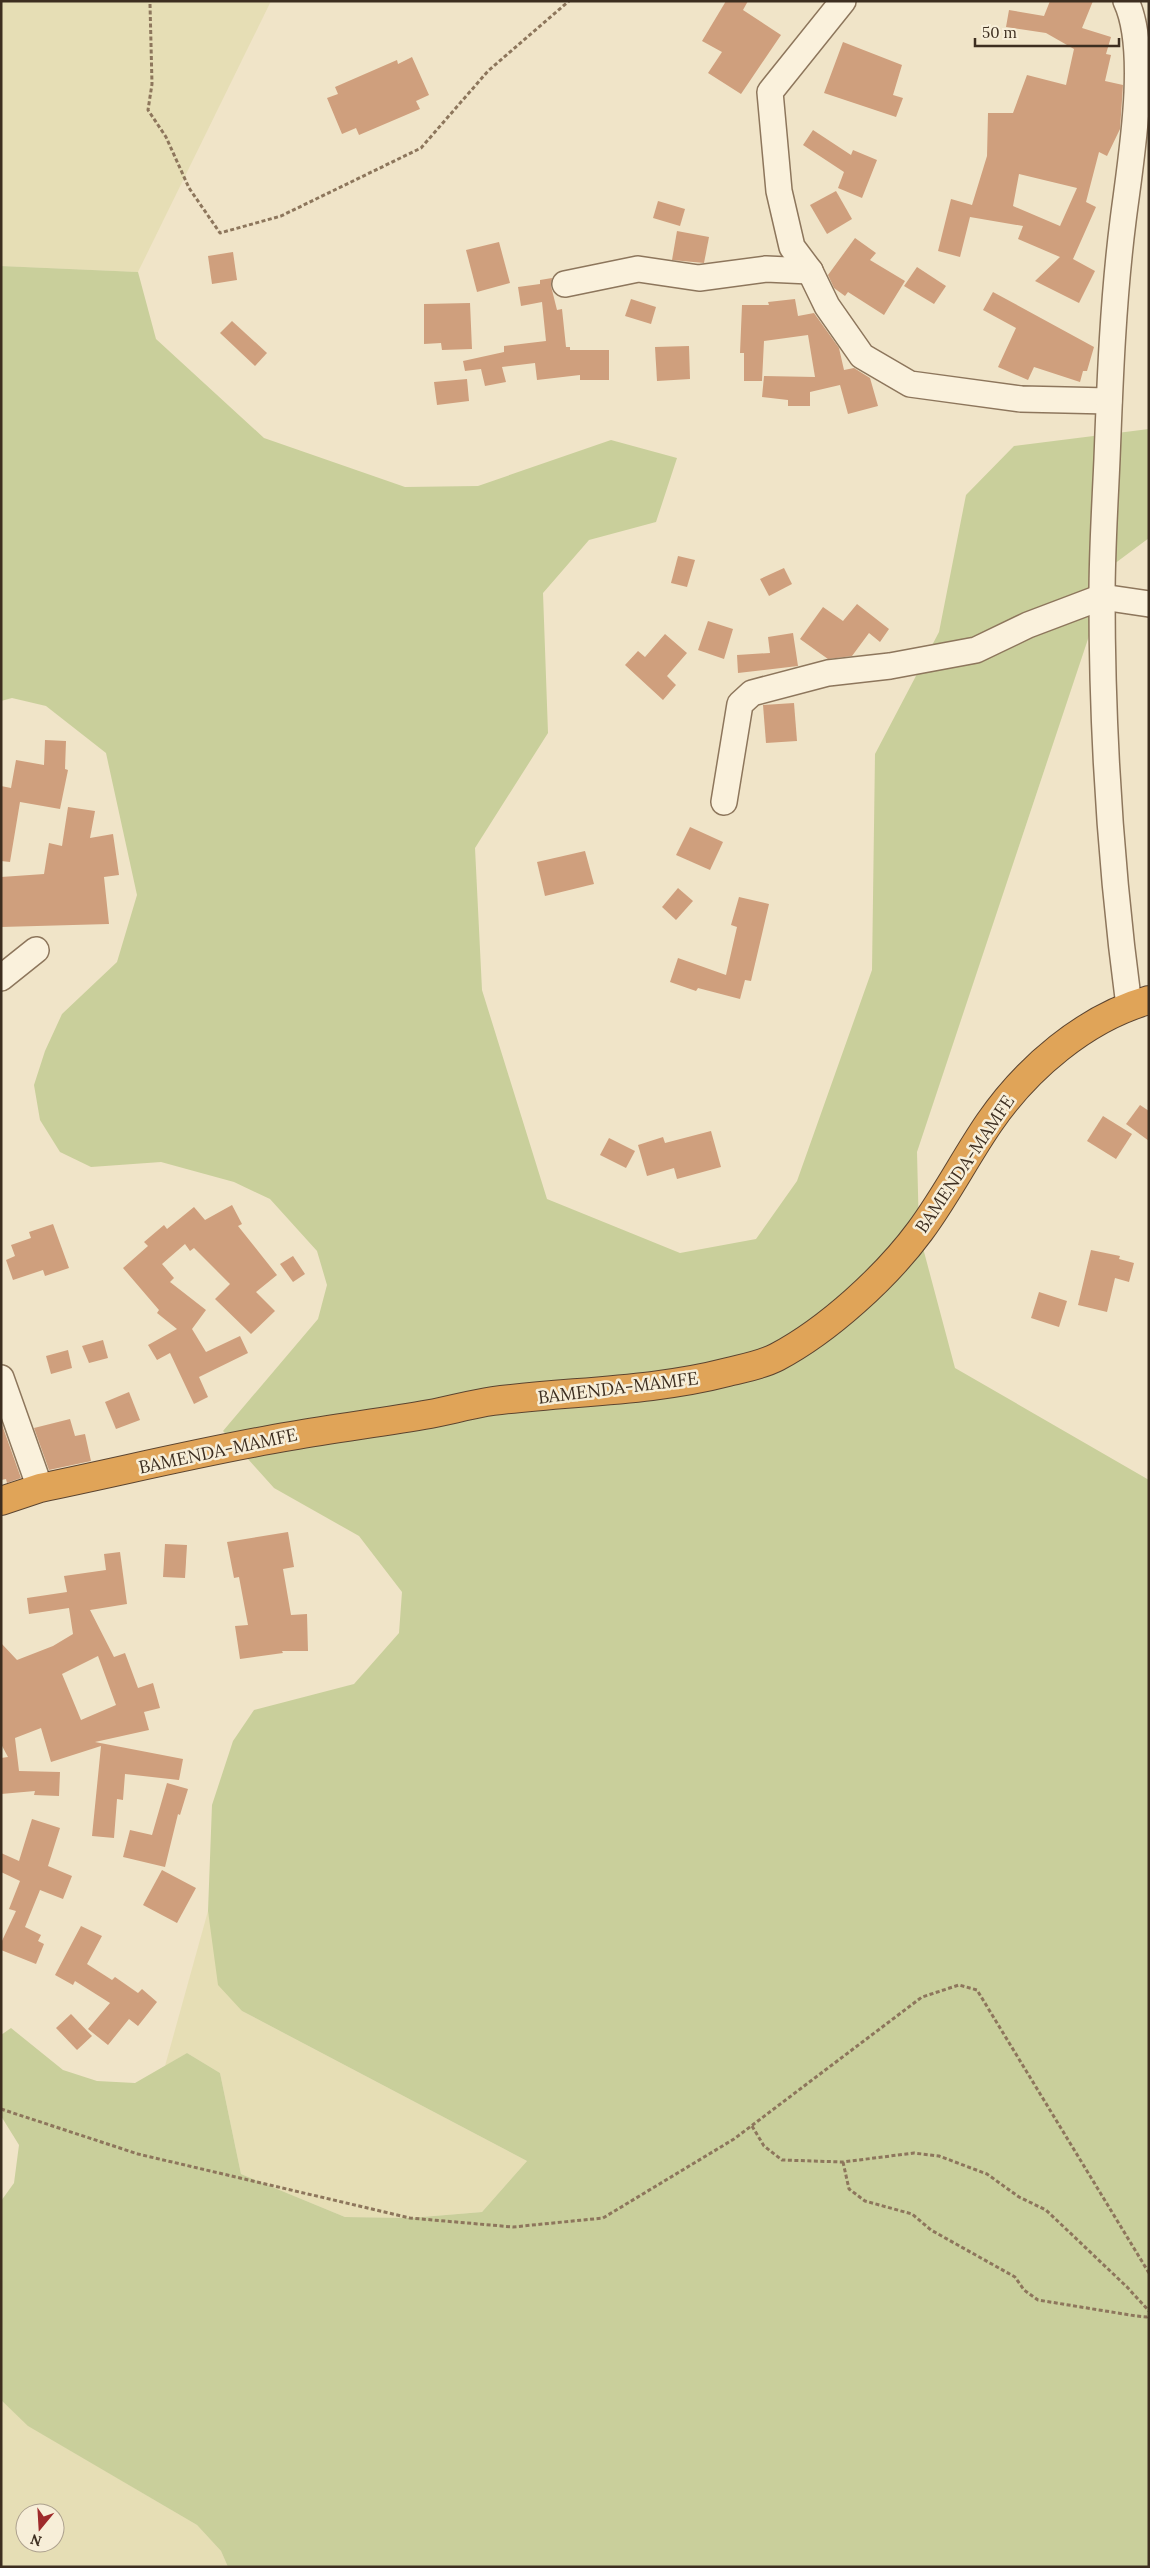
<svg xmlns="http://www.w3.org/2000/svg" width="1150" height="2568" font-family="Lora,serif">
<style>
.farmland{fill:#e6deb5;fill-rule:evenodd}
.green{fill:#c9cf9b}
.building{fill:#cf9f7d;fill-rule:evenodd}
.lines{fill:none;stroke-linecap:round;stroke-linejoin:round}
.minor-casing{stroke:#8d765c;stroke-width:28}
.highway-casing{stroke:#5b4430;stroke-width:30}
.path{stroke:#8d765c;stroke-width:3;stroke-dasharray:4 2.5;stroke-linecap:butt}
.minor{stroke:#faf1dc;stroke-width:25}
.highway{stroke:#e0a458;stroke-width:28}
.labels{text-anchor:middle;stroke-width:5;stroke-linejoin:round;paint-order:stroke}
.street-label{font-size:18px;fill:#3d2e20;stroke:#f7eed8}
</style>
<rect width="100%" height="100%" fill="#f0e4c8"/>
<g class="farmland">
<path d="M1 1H271L138 272 1 266Z"/>
<path d="M208 1911 215 1948 242 2011 527 2161 482 2212 410 2218 345 2217 241 2174 220 2073 187 2053 165 2066Z"/>
<path d="M1 2400 29 2426 197 2525 221 2551 228 2567H1ZM25 2513H55V2543H25Z"/>
</g>
<path class="green" d="M1 266 138 272 156 339 264 438 405 487 478 486 611 440 677 458 656 522 589 540 543 593 548 733 475 848 482 990 547 1199 680 1253 756 1239 797 1181 872 970 875 754 939 632 966 495 1014 446 1149 429V538L1102 573V597L917 1152 919 1233 955 1368 1149 1480 1148 2567H228L221 2551 197 2525 28 2426 1 2400V2201L14 2183 19 2145 1 2116V2035L11 2028 63 2070 97 2081 135 2083 187 2053 220 2073 241 2174 345 2217 410 2218 482 2212 527 2161 242 2011 218 1985 208 1911 212 1805 233 1741 254 1710 354 1684 399 1633 402 1592 359 1536 274 1488 223 1431 318 1319 327 1285 317 1251 270 1199 234 1182 161 1162 91 1167 60 1152 40 1120 34 1085 45 1051 62 1014 117 962 137 895 106 753 46 706 12 698 1 701Z"/>
<g class="building">
<path d="M726 1H748L743 10 781 35 741 94 708 73 722 52 702 41Z"/>
<path d="M1050 1H1093L1082 28 1111 37 1106 54 1111 55 1105 81 1123 85 1120 129 1107 156 1099 152 1086 202 1096 207 1073 259 1095 271 1079 303 1035 281 1060 257 1018 239 1023 226 970 217 960 257 938 251 951 199 972 205 987 156 988 113H1013L1027 75 1066 85 1074 49 1046 33 1006 27 1009 10 1044 16ZM1019 174 1077 188 1060 226 1013 206Z"/>
<path d="M843 42 902 65 893 95 903 98 896 117 824 93Z"/>
<path d="M412 57 429 95 416 101 420 109 359 135 356 128 342 134 327 98 338 94 335 87 397 60 398 64Z"/>
<path d="M813 130 851 155 853 150 877 160 862 198 838 188 844 172 803 145Z"/>
<path d="M836 191 852 219 827 234 810 205Z"/>
<path d="M658 201 685 209 680 226 653 218Z"/>
<path d="M677 231 709 237 704 263 672 260Z"/>
<path d="M855 238 876 253 870 260 905 281 884 315 848 292 845 296 834 288 828 275Z"/>
<path d="M499 242 510 283 477 292 466 250Z"/>
<path d="M233 252 237 280 212 284 208 256Z"/>
<path d="M917 267 946 286 934 304 904 286Z"/>
<path d="M552 278 551 286 557 310 562 309 566 347H570V350H609V380H580V375L537 380 535 363 502 367 506 382 485 386 481 369 465 371 463 361 504 352V346L546 341 542 302 521 306 518 287 540 284V280Z"/>
<path d="M993 292 1094 347 1087 371H1083L1080 382 1034 367 1028 380 998 367 1016 328 983 310Z"/>
<path d="M631 299 656 307 651 324 625 316Z"/>
<path d="M795 299 798 316 814 313 839 348 844 370 854 368 870 378 878 406 848 414 840 385 810 392V406H788V400L762 397 764 376 815 377 808 335 764 341 762 381H744V353H740L742 305H769L768 302Z"/>
<path d="M470 303 472 349 442 350 441 343 424 344V304Z"/>
<path d="M232 321 267 353 255 366 220 333Z"/>
<path d="M689 346 690 379 657 381 655 347Z"/>
<path d="M467 379 469 401 437 405 434 382Z"/>
<path d="M678 556 695 560 687 587 671 583Z"/>
<path d="M784 568 792 584 769 596 760 579Z"/>
<path d="M857 604 889 629 880 642 869 633 852 656 828 659 800 639 823 607 843 621Z"/>
<path d="M708 621 733 629 724 659 698 650Z"/>
<path d="M793 633 798 666 738 673 737 655 770 653 768 637Z"/>
<path d="M665 634 687 653 667 676 676 685 663 700 625 665 638 651 645 657Z"/>
<path d="M794 703 797 741 766 743 763 705Z"/>
<path d="M45 740 66 741 65 769 68 770 60 809 20 802 10 862 1 861V786L11 788 16 760 44 765Z"/>
<path d="M68 807 95 811 90 838 113 834 119 875 104 877 109 924 1 927V877L44 874 49 843 62 846Z"/>
<path d="M690 827 723 842 710 870 676 855Z"/>
<path d="M585 851 594 884 545 896 537 862Z"/>
<path d="M678 888 693 901 676 920 662 907Z"/>
<path d="M739 897 769 904 751 981 745 980 740 999 698 988 696 991 670 982 678 958 726 975 737 927 731 925Z"/>
<path d="M1140 1105 1149 1111V1141L1126 1124Z"/>
<path d="M1103 1116 1132 1134 1116 1159 1087 1141Z"/>
<path d="M711 1131 721 1167 677 1179 674 1168 647 1176 638 1145 663 1137 665 1143Z"/>
<path d="M609 1138 635 1151 626 1168 600 1155Z"/>
<path d="M232 1205 242 1224 238 1226 277 1275 256 1292 275 1311 251 1334 215 1299 230 1284 194 1248 190 1251 185 1244 162 1264 174 1278 170 1282 206 1310 192 1329 206 1352 240 1336 248 1353 199 1377 208 1397 194 1404 170 1353 157 1360 148 1345 177 1329 157 1313 159 1310 123 1268 148 1246 144 1242 164 1225 167 1229 194 1207 205 1220Z"/>
<path d="M53 1224 69 1268 45 1276 43 1270 13 1280 6 1260 15 1256 11 1245 31 1238 29 1232Z"/>
<path d="M1091 1250 1120 1256 1119 1259 1134 1263 1129 1282 1115 1278 1107 1312 1078 1305Z"/>
<path d="M293 1256 305 1274 293 1282 280 1264Z"/>
<path d="M1039 1292 1067 1301 1059 1327 1031 1318Z"/>
<path d="M103 1340 108 1358 89 1363 82 1346Z"/>
<path d="M68 1350 72 1368 51 1374 46 1356Z"/>
<path d="M129 1392 140 1420 116 1429 105 1402Z"/>
<path d="M70 1419 75 1436 85 1434 91 1461 49 1470 34 1428Z"/>
<path d="M1 1422 21 1478 7 1483 6 1479 1 1480Z"/>
<path d="M288 1532 294 1567 283 1569 291 1615 307 1614 308 1651H282L283 1653 240 1659 235 1626 248 1625 239 1577 234 1578 227 1542Z"/>
<path d="M165 1544 187 1545 185 1578 163 1577Z"/>
<path d="M120 1552 127 1604 90 1610 114 1657 125 1653 138 1688 153 1683 160 1708 144 1712 149 1730 95 1742 183 1759 179 1780 125 1774 123 1800 117 1799 114 1838 92 1836 101 1746 51 1762 41 1728 15 1738 19 1771 60 1772 59 1796 34 1795 35 1791 1 1794V1758L8 1757 1 1744V1643L17 1660 53 1646 73 1634 69 1608 29 1614 27 1598 67 1592 64 1576 106 1570 104 1554ZM98 1656 116 1705 81 1720 62 1674Z"/>
<path d="M167 1783 188 1789 180 1815 178 1814 165 1867 123 1857 130 1830 152 1835Z"/>
<path d="M32 1819 60 1828 48 1866 72 1876 63 1899 40 1890 25 1927 41 1935 38 1941 44 1944 36 1964 1 1950V1943L16 1911 9 1909 20 1881 1 1872V1853L19 1861Z"/>
<path d="M162 1870 196 1888 177 1923 143 1905Z"/>
<path d="M81 1926 102 1936 87 1964 112 1980 115 1977 138 1993 142 1989 157 2002 138 2026 129 2019 108 2045 88 2029 110 2003 75 1981 73 1985 55 1975Z"/>
<path d="M71 2014 92 2036 77 2050 56 2028Z"/>
</g>
<g class="lines">
<g class="minor-casing">
<g id="minor">
<path d="M843 1 770 92 779 191 792 247 810 271 827 306 862 356 910 384 1021 399 1109 401"/>
<path d="M1126 1C1150 52 1130 164 1123 221 1113 300 1110 380 1107 459 1105 505 1102 550 1102 596 1102 732 1111 871 1129 1006"/>
<path d="M565 284 638 269 699 278 766 269 810 271"/>
<path d="M724 802 740 704 752 693 828 673 890 666 976 650 1028 625 1102 597 1149 604"/>
<path d="M1 978 36 950"/>
<path d="M1 1378 40 1488"/>
</g>
</g>
<g class="highway-casing">
<path id="highway" d="M1 1501 40 1488C123 1471 207 1450 291 1436 337 1428 384 1422 430 1414 451 1410 472 1404 493 1401 571 1391 651 1392 728 1372 744 1368 762 1365 777 1357 828 1330 886 1277 920 1231 946 1196 965 1158 989 1123 1026 1069 1085 1018 1149 1000"/>
</g>
<g class="path">
<path d="M150 4 152 84 148 110 166 137 189 188 220 233 281 216 421 148 488 71 569 1"/>
<path d="M1 2109 138 2154 410 2218 513 2227 603 2218 734 2139 922 1997 959 1985 977 1990 1149 2273"/>
<path d="M752 2126 764 2146 782 2160 843 2162 914 2153 939 2156 987 2174 1019 2197 1046 2210 1127 2287 1149 2311"/>
<path d="M843 2162 849 2189 865 2201 912 2214 931 2230 1015 2277 1024 2290 1038 2300 1136 2316 1147 2317 1149 2315"/>
</g>
<use href="#minor" class="minor"/>
<use href="#highway" class="highway"/>
</g>
<g class="labels">
<g class="street-label">
<text transform="translate(965 1164) rotate(-56)" y="6">BAMENDA-MAMFE</text>
<text transform="translate(618 1388) rotate(-7)" y="6">BAMENDA-MAMFE</text>
<text transform="translate(218 1451) rotate(-12)" y="6">BAMENDA-MAMFE</text>
</g>
</g>
<rect width="1150" height="2568" fill="none" stroke="#3d2e20" stroke-width="5"/>
<g transform="translate(40 2528) rotate(198)"><circle r="24" fill="#f7eed8" stroke="#ada18e"/>
<path d="M0-4L9 19L0 12L-9 19Z" fill="#9e2a2b"/>
<text y="-8" font-size="14" font-weight="bold" text-anchor="middle" fill="#3d2e20">N</text>
</g>
<path d="M975 38v8h144v-8" fill="none" stroke="#3d2e20" stroke-width="2.5"/>
<text x="982" y="38" font-size="15" fill="#3d2e20" stroke="#f7eed8" stroke-width="4" paint-order="stroke">50 m</text>
</svg>
